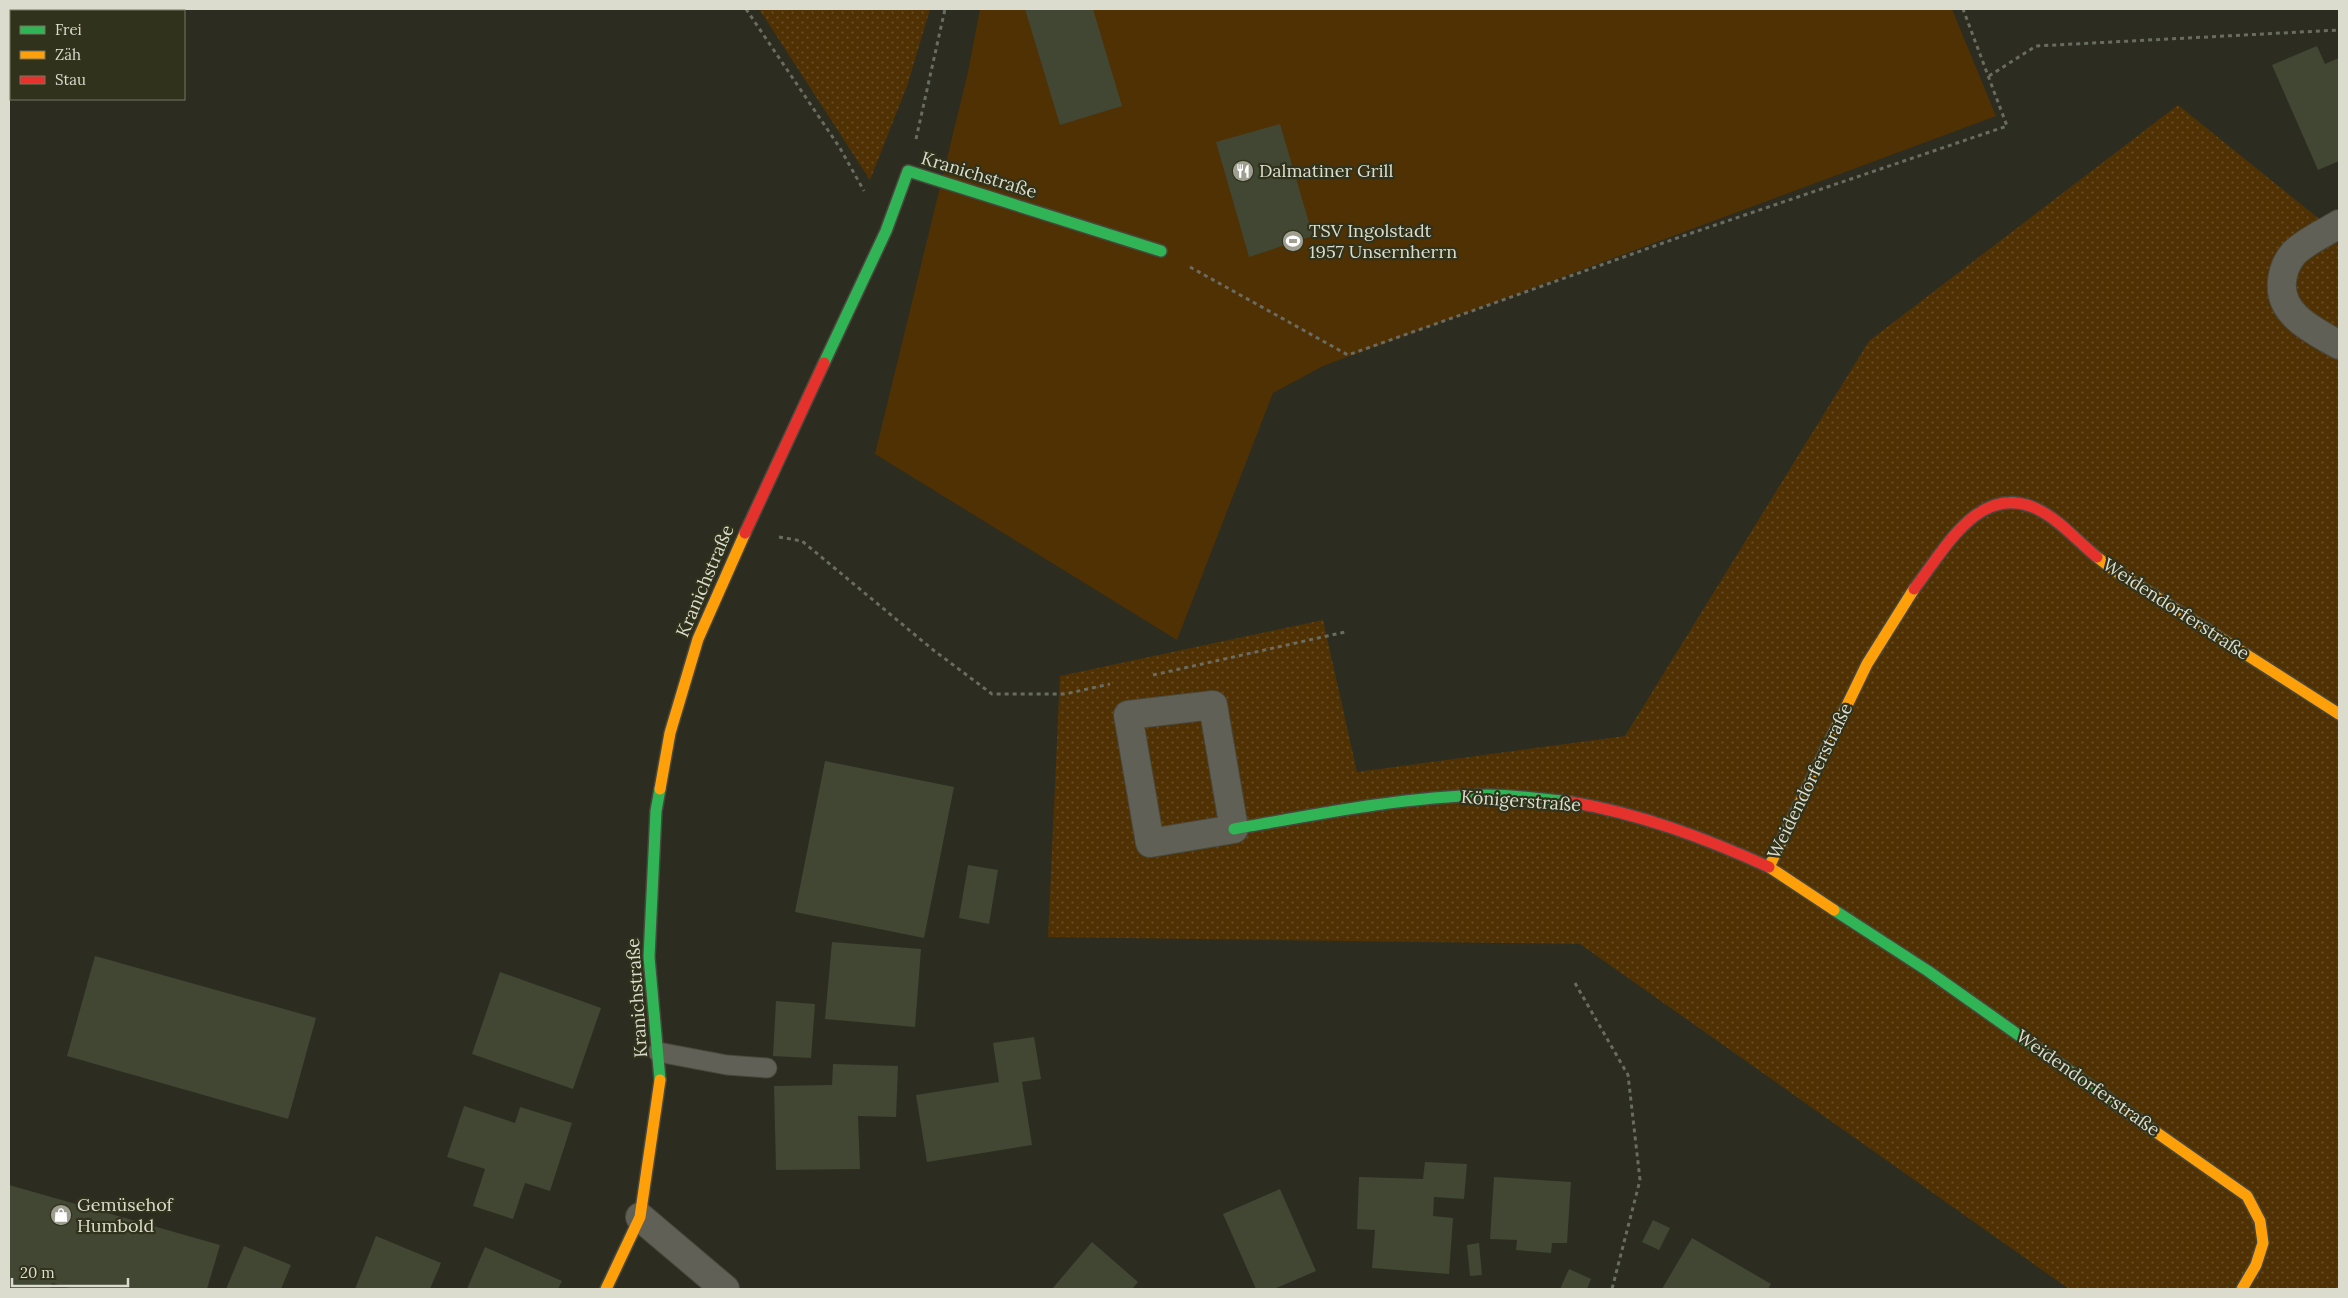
<svg xmlns="http://www.w3.org/2000/svg" width="2348" height="1298" font-family="Lora,serif">
<style>
.green{fill:url(#green-dots)}
.pitch{fill:#4f3104}
.building{fill:#414733}
.lines{fill:none;stroke-linecap:round;stroke-linejoin:round}
.lane-casing{stroke:#48483d;stroke-width:21}
.street-casing{stroke:#48483d;stroke-width:30}
.fast-casing{stroke:#48483d;stroke-width:14}
.slow-casing{stroke:#48483d;stroke-width:14}
.jam-casing{stroke:#48483d;stroke-width:14}
.path{stroke:#6a6b61;stroke-width:3;stroke-dasharray:4 4;stroke-linecap:butt}
.lane{stroke:#606056;stroke-width:19}
.street{stroke:#606056;stroke-width:28}
.fast{stroke:#30b455;stroke-width:11}
.slow{stroke:#ff9f0a;stroke-width:11}
.jam{stroke:#e5322d;stroke-width:11}
.labels{text-anchor:middle;stroke-width:4.5;stroke-linejoin:round;paint-order:stroke}
.poi-label{font-size:18px;fill:#dcdcce;stroke:#31321b;text-anchor:start}
.street-label{font-size:18px;fill:#dcdcce;stroke:#31321b}
</style>
<defs>
<pattern id="green-dots" width="8" height="8" patternUnits="userSpaceOnUse" patternTransform="scale(1.25)"><rect width="8" height="8" fill="#4f3104"/><path d="M2 2h.1M6 6h.1" fill="none" stroke="#684e27" stroke-width="1.8" stroke-linecap="round"/></pattern>
</defs>
<rect width="100%" height="100%" fill="#2c2d20"/>
<g class="green">
<path d="M759 9H930L907 86 870 180Z"/>
<path d="M2178 105 2339 235V1289H2069L1580 944 1048 937 1060 676 1323 620 1357 772 1625 736 1869 341Z"/>
</g>
<path class="pitch" d="M980 9H1952L1996 116 1323 366 1273 393 1177 640 875 454 968 72Z"/>
<g class="building">
<path d="M1025 9H1093L1122 106 1060 125Z"/>
<path d="M2317 46 2325 64 2339 58V161L2318 170 2272 65Z"/>
<path d="M1280 124 1313 236 1249 257 1216 142Z"/>
<path d="M825 761 954 787 924 938 795 912Z"/>
<path d="M968 865 998 870 989 924 959 918Z"/>
<path d="M832 942 921 949 915 1027 825 1019Z"/>
<path d="M95 956 316 1018 288 1119 67 1056Z"/>
<path d="M500 972 601 1008 573 1089 472 1054Z"/>
<path d="M776 1001 815 1004 811 1058 773 1056Z"/>
<path d="M1034 1037 1041 1079 1022 1082 1032 1145 927 1162 916 1095 999 1082 993 1043Z"/>
<path d="M833 1064 898 1066 896 1117 858 1116 860 1169 776 1170 774 1086 832 1085Z"/>
<path d="M464 1106 515 1123 520 1107 572 1123 550 1191 525 1183 513 1219 473 1206 485 1169 447 1157Z"/>
<path d="M1425 1162 1467 1164 1464 1199 1434 1197 1433 1216 1453 1218 1449 1274 1372 1268 1375 1230 1357 1229 1359 1177 1423 1179Z"/>
<path d="M1494 1177 1571 1182 1567 1243H1552L1551 1253 1516 1250 1517 1240 1490 1239Z"/>
<path d="M9 1185 220 1245 207 1289H73L52 1283 50 1289H9Z"/>
<path d="M1280 1189 1316 1271 1274 1289H1256L1223 1214Z"/>
<path d="M1653 1220 1670 1228 1659 1250 1642 1242Z"/>
<path d="M376 1236 441 1263 430 1289H355Z"/>
<path d="M1692 1238 1771 1284 1768 1289H1662Z"/>
<path d="M1092 1242 1138 1282 1132 1289H1052Z"/>
<path d="M1479 1243 1482 1275 1470 1276 1467 1245Z"/>
<path d="M244 1246 291 1265 281 1289H226Z"/>
<path d="M485 1247 562 1281 558 1289H467Z"/>
<path d="M1569 1269 1591 1279 1587 1289H1560Z"/>
</g>
<g class="lines">
<g class="lane-casing">
<path id="lane" d="M658 1052 727 1065 767 1068"/>
</g>
<g class="street-casing">
<g id="street">
<path d="M2339 224C2325 233 2306 241 2294 253 2287 261 2283 271 2282 281 2278 315 2315 331 2339 345"/>
<path d="M1213 705 1234 829 1150 843 1128 715Z"/>
<path d="M640 1217 725 1289"/>
</g>
</g>
<g class="fast-casing">
<g id="fast">
<path d="M824 363 886 231 908 171 1161 251"/>
<path d="M1234 829C1318 814 1402 797 1487 795 1515 795 1543 799 1571 802"/>
<path d="M1834 910 1928 971 2116 1104"/>
<path d="M660 1080 649 957 656 811 660 789"/>
</g>
</g>
<g class="slow-casing">
<g id="slow">
<path d="M2097 557 2111 568 2339 714"/>
<path d="M660 789 670 733 698 639 745 533"/>
<path d="M1834 910 1769 867 1867 664 1914 589"/>
<path d="M2116 1104 2247 1196 2260 1221 2263 1243 2256 1265 2242 1289"/>
<path d="M606 1289 640 1217 660 1080"/>
</g>
</g>
<g class="jam-casing">
<g id="jam">
<path d="M745 533 824 363"/>
<path d="M1914 589C1945 549 1981 478 2041 511 2062 522 2078 542 2097 557"/>
<path d="M1571 802C1641 814 1705 838 1769 867"/>
</g>
</g>
<g class="path">
<path d="M746 9 840 148 864 191"/>
<path d="M1989 76 2036 46 2339 30"/>
<path d="M916 139 945 9"/>
<path d="M1190 267 1348 355 1680 237 2007 126 1963 9"/>
<path d="M779 537 802 541 932 649 992 694H1065L1110 684"/>
<path d="M1153 675 1345 632"/>
<path d="M1575 983 1628 1075 1640 1180 1612 1289"/>
</g>
<use href="#lane" class="lane"/>
<use href="#street" class="street"/>
<use href="#fast" class="fast"/>
<use href="#slow" class="slow"/>
<use href="#jam" class="jam"/>
</g>
<defs>
<g id="restaurant-disc" transform="scale(1.125)"><circle r="9.5" fill="#9e9f91" stroke="#31321b"/><path d="M-5-6h1v4h1v-4h1v4h1v-4h1v5L-1.5 .5V6h-2V.5L-5-1ZM5-6V6H3V1.5H1.5Q1.5-4 5-6Z" fill="#fff"/></g>
<g id="stadium-disc" transform="scale(1.125)"><circle r="9.5" fill="#9e9f91" stroke="#31321b"/><path d="M0-5a6.5 5 0 1 0 0 10a6.5 5 0 1 0 0-10ZM-3.5-1.8h7v3.6h-7Z" fill="#fff"/></g>
<g id="shop-disc" transform="scale(1.125)"><circle r="9.5" fill="#9e9f91" stroke="#31321b"/><path d="M-5-2.5h2.3a2.7 3.5 0 0 1 5.4 0H5L5.5 6h-11ZM-1.5-2.5h3a1.5 2.3 0 0 0-3 0Z" fill="#fff"/></g>
</defs>
<g fill-rule="evenodd">
<use href="#restaurant-disc" x="1243" y="171"/>
<use href="#stadium-disc" x="1293" y="241"/>
<use href="#shop-disc" x="61" y="1215"/>
</g>
<g class="labels">
<g class="poi-label">
<text x="1259" y="177">Dalmatiner Grill</text>
<text x="1309" y="237">TSV Ingolstadt<tspan x="1309" dy="21">1957 Unsernherrn</tspan></text>
<text x="77" y="1211">Gemüsehof<tspan x="77" dy="21">Humbold</tspan></text>
</g>
<g class="street-label">
<text transform="translate(979 175) rotate(17)" y="6">Kranichstraße</text>
<text transform="translate(705 581) rotate(-67)" y="6">Kranichstraße</text>
<text transform="translate(2176 609) rotate(33)" y="6">Weidendorferstraße</text>
<text transform="translate(1810 781) rotate(-64)" y="6">Weidendorferstraße</text>
<text transform="translate(1521 801) rotate(4)" y="6">Königerstraße</text>
<text transform="translate(637 998) rotate(-94)" y="6">Kranichstraße</text>
<text transform="translate(2088 1083) rotate(35)" y="6">Weidendorferstraße</text>
</g>
</g>
<rect width="2348" height="1298" fill="none" stroke="#dcdcce" stroke-width="20"/>
<rect x="10" y="10" width="175" height="90" fill="#31321b" stroke="#757663"/>
<rect x="20" y="26" width="25" height="8" fill="#30b455" stroke="#757663"/>
<text x="55" y="35" font-size="15" fill="#dcdcce">Frei</text>
<rect x="20" y="51" width="25" height="8" fill="#ff9f0a" stroke="#757663"/>
<text x="55" y="60" font-size="15" fill="#dcdcce">Zäh</text>
<rect x="20" y="76" width="25" height="8" fill="#e5322d" stroke="#757663"/>
<text x="55" y="85" font-size="15" fill="#dcdcce">Stau</text>
<path d="M12 1278v8h116v-8" fill="none" stroke="#dcdcce" stroke-width="2.5"/>
<text x="20" y="1278" font-size="15" fill="#dcdcce" stroke="#31321b" stroke-width="4" paint-order="stroke">20 m</text>
</svg>
